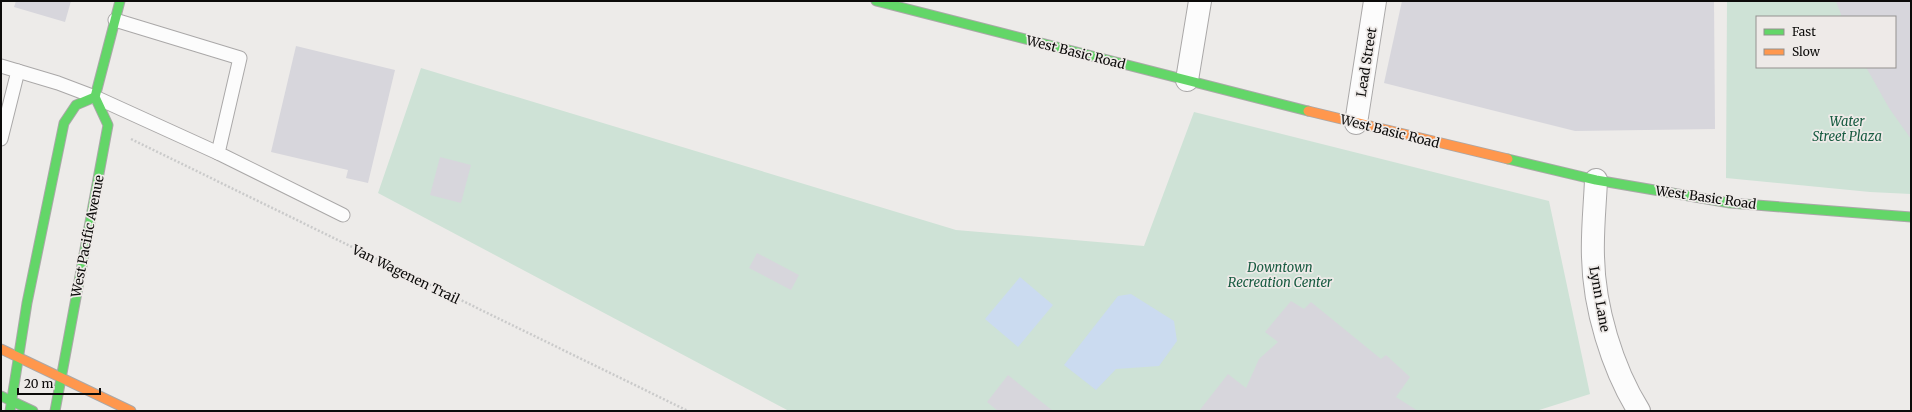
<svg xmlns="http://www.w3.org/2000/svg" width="1912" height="412" font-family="Merriweather,serif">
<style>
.green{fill:#cee2d6;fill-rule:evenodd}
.water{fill:#cbdbf0}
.building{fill:#d7d6dc}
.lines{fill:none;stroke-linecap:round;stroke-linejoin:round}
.lane-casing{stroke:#aaa8a8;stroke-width:15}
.street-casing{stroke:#aaa8a8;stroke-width:24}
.fast-casing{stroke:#aaa8a8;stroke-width:11}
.slow-casing{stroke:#aaa8a8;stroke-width:11}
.path{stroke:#cacaca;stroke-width:2.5;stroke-dasharray:2 2;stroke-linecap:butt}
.lane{stroke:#fcfcfc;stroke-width:13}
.street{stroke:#fcfcfc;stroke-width:22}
.fast{stroke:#63d668;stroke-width:9}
.slow{stroke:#ff974d;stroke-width:9}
.labels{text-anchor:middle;stroke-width:3.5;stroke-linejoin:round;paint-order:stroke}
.street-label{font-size:13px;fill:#0c0b0a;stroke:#eeeae8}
.park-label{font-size:13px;font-style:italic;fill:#185b41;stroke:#eeeae8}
</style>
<rect width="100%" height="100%" fill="#edebe9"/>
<g class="green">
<path d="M1727 1H1911V194L1870 192 1726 178ZM1757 17H1895V67H1757Z"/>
<path d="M421 68 956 230 1144 246 1194 112 1549 201 1590 394 1536 411H789L378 193Z"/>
</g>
<g class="water">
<path d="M1020 277 1053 305 1018 347 985 319Z"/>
<path d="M1131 294 1174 321 1177 341 1159 366 1116 369 1096 390 1064 365 1118 296Z"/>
</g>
<g class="building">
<path d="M16 1H71L65 22 14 7Z"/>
<path d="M1402 1H1714L1715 129 1575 131 1384 83Z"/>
<path d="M1836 1H1911V139L1889 108 1866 67H1895V17H1842Z"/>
<path d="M296 46 395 70 368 183 346 178 348 170 271 152Z"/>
<path d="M440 157 471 165 461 203 430 195Z"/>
<path d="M757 253 799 275 791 290 749 268Z"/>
<path d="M1291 301 1304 309 1311 302 1381 359 1386 355 1410 377 1396 397 1418 411H1199L1228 374 1246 388 1259 359 1278 342 1265 332Z"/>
<path d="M1008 375 1053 411H998L987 402Z"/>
</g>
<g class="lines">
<g class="lane-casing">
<g id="lane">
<path d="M115 20 240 58 218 153 343 215"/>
<path d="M1 66 58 83 95 97 218 153"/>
<path d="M1 139 18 71"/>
</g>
</g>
<g class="street-casing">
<g id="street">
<path d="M1187 80 1200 1"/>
<path d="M1356 123 1375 1"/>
<path d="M1596 180C1595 205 1592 231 1593 257 1594 307 1612 368 1639 411"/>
</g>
</g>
<g class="fast-casing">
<g id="fast">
<path d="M876 1 1308 111"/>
<path d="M1508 159 1596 180 1730 203 1911 217"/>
<path d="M1 396 33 411"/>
<path d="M10 411 27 303 64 123 76 105 95 97"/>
<path d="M55 411 108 125 95 97 120 1"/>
</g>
</g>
<g class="slow-casing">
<g id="slow">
<path d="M1308 111 1508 159"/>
<path d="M1 349 131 411"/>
</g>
</g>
<path class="path" d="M131 139 688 411"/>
<use href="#lane" class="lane"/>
<use href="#street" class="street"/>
<use href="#fast" class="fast"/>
<use href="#slow" class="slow"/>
</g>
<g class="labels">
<g class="street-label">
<text transform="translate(1076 52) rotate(14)" y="5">West Basic Road</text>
<text transform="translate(1366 62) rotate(-81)" y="5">Lead Street</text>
<text transform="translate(1390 131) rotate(14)" y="5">West Basic Road</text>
<text transform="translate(1706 197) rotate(8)" y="5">West Basic Road</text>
<text transform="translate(87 236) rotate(-79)" y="5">West Pacific Avenue</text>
<text transform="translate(406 274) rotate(26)" y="5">Van Wagenen Trail</text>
<text transform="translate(1600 299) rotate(80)" y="5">Lynn Lane</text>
</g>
<g class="park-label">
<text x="1847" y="126">Water<tspan x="1847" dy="15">Street Plaza</tspan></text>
<text x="1280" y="272">Downtown<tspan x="1280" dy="15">Recreation Center</tspan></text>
</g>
</g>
<rect width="1912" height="412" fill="none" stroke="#0c0b0a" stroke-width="4"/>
<rect x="1756" y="16" width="140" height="52" fill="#eeeae8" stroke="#94918f"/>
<rect x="1764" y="29" width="20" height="6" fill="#63d668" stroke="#94918f"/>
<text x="1792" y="36" font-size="12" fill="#0c0b0a">Fast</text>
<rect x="1764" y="49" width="20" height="6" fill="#ff974d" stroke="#94918f"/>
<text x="1792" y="56" font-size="12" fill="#0c0b0a">Slow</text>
<path d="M18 388v6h82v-6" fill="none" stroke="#0c0b0a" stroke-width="2"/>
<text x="24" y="388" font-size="12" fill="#0c0b0a" stroke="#eeeae8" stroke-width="3" paint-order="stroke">20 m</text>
</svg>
